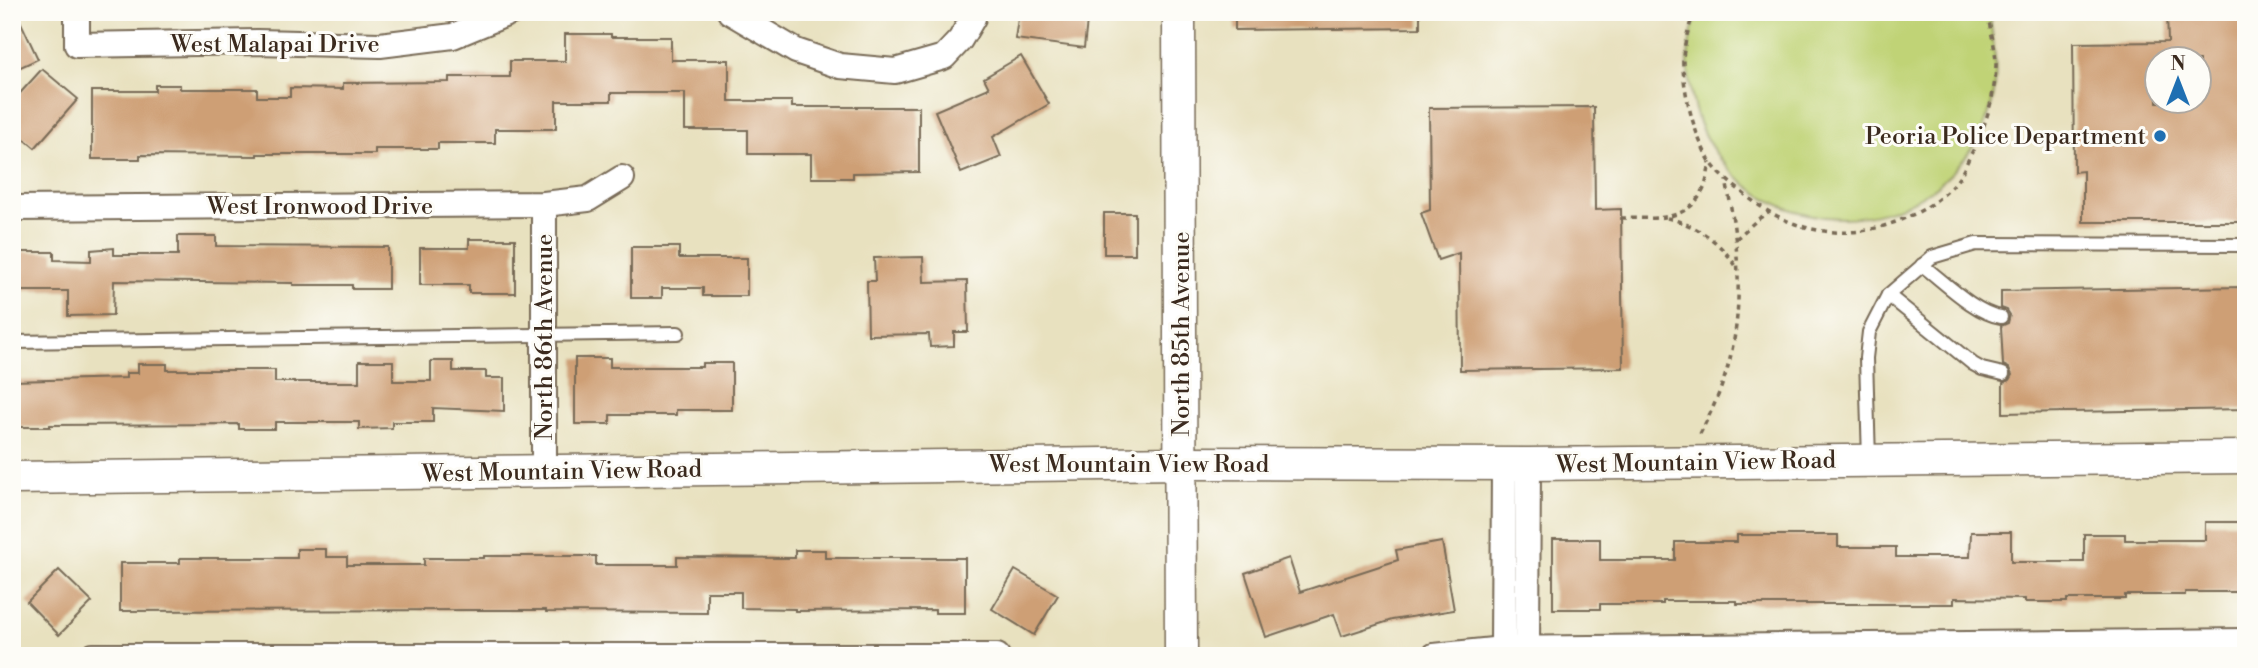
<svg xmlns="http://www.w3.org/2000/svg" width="2258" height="668" font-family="'Libre Bodoni',serif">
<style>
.green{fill:#c0d376;stroke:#7e7e4a;stroke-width:2}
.building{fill:#ce9f75;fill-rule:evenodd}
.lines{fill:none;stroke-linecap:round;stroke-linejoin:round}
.service-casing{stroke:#786a56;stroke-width:16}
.minor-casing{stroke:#786a56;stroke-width:28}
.tertiary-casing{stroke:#786a56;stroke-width:35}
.path{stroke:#786a56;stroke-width:3.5;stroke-dasharray:5 5;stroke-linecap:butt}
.service{stroke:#fff;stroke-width:12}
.minor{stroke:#fff;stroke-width:24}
.tertiary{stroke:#fff;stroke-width:32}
.poi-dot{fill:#1f6fb2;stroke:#fdfcf7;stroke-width:2.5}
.labels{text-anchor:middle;stroke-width:6;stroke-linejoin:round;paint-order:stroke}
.street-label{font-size:24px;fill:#3b2a1e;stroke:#fdfcf7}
.poi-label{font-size:24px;fill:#3b2a1e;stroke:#fdfcf7;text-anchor:end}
</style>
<rect width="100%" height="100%" fill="#fdfcf7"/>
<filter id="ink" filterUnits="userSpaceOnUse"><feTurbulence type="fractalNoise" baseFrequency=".0143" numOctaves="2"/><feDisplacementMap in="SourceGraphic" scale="14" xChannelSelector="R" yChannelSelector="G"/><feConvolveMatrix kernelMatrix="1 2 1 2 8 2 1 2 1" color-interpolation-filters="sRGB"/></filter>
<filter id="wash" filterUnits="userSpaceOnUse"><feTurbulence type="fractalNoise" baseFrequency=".00686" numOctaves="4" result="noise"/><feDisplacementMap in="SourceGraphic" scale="28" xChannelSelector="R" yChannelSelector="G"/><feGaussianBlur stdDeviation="1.57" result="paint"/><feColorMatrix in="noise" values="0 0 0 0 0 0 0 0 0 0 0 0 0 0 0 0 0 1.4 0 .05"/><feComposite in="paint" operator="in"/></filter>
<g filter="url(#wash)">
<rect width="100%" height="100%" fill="#e8e1bf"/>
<path class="green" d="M1698 12H1987L1990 18C1994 46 1999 75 1992 103 1962 215 1823 256 1737 177 1717 158 1700 134 1694 106 1686 73 1685 45 1698 12Z"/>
<g id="blocks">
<g class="building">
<path d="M12 12H16L38 59 12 71Z"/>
<path d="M1019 12H1088L1084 48 1015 39Z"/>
<path d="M1235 12H1420V28L1235 30Z"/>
<path d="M2167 12H2246V209H2239V222H2083V171L2074 172 2073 43 2168 42ZM2157 60H2199V102H2157Z"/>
<path d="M565 34H611V37H671V60H729V101H792V107H919V172L853 173V178H811V154H748V130H685V93H611V101H556V129H495V143H438V149H375V154H257V156L140 155V159H92V91H155V85H180V89H257V97H290V88L343 89V83L449 82V77H510V61H565Z"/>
<path d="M1021 56 1049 104 993 137 1001 157 961 173 935 111 989 88 984 78Z"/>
<path d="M42 69 78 99 35 148 23 138 12 150V102Z"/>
<path d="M1594 107 1595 210 1621 209 1623 368 1460 370 1459 253 1438 260 1421 213 1430 210 1429 108Z"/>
<rect x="1104" y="213" width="31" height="41"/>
<path d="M178 236H216V246L388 247V289H352V285H293V283L114 281 113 315 68 316V291H12V252H54V260L91 261V250L114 248V255H178Z"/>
<path d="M469 239H515V293H469V285H420V248H469Z"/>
<path d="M631 247H679V258H747V296H703V288H662V298H631Z"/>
<path d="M923 257 924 282 967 281 968 332H954V346L930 347 929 334 868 335 867 281H875L874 258Z"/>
<path d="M2246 287V409L2003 413V383L2009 380 2012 375 2009 368 2003 365 2001 326 2008 323 2010 315 2007 310 2001 308V291Z"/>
<path d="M575 358H610V367H702V363H732V410H676V415H610V424H575Z"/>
<path d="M359 361H393V381H431V361H453V371H486V378H504V411L433 408V422H392V428L359 429V422H275V429H239V424L50 425V427H12V381L126 378V373H138V364H167V370H275V382H359Z"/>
<path d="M2205 522H2243V592H2185V595H2125V599H2067V602H2025V599L1954 598V604H1737V601H1663V604H1600V609H1553V539H1600V560H1675V542H1737V535H1838V547H1896V557H1970L1971 532H2011V562H2084V534H2125V540H2205Z"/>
<path d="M1442 542 1454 610 1392 620 1342 636 1334 614 1266 637 1245 573 1289 558 1300 592 1398 560 1396 550Z"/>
<path d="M297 549H326V557H347V565H424V558H484V556H596V565H677V557L795 558V550H825V558H965V613H935V610L795 611V609L741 608V592H707V613L546 612V610H484L120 611V563H180V558H297Z"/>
<path d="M59 570 92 602 59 635 27 602Z"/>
<path d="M1015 570 1058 595 1034 635 992 609Z"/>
</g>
</g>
</g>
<g filter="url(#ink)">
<use href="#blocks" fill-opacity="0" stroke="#786a56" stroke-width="2"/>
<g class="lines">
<g class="service-casing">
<g id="service">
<path d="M1922 265C1943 281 1976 314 2001 317"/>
<path d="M1888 295 1973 364 1982 369 2003 374"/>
<path d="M12 342 678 333"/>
<path d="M1869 460 1866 358 1869 332 1888 295 1932 257 1976 244 2246 245"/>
</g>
</g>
<g class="minor-casing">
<g id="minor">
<path d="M77 12V45L257 42 380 45 453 36 511 12"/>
<path d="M730 12 796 51 840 66 895 71 944 57 960 40 973 18 974 12"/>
<path d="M12 208 544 204 588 199 622 178"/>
<path d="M544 471V204"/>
<path d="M1503 649 1504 463"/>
<path d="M1527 650 1528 464"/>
<path d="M93 656H997"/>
<path d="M1434 656 1503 649 2246 641"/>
</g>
</g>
<g class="tertiary-casing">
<g id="tertiary">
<path d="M1179 12 1181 656"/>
<path d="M12 478 1182 463 1528 464 2246 457"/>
</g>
</g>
<g class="path">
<path d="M1694 12C1689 27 1684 43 1683 59 1682 88 1694 136 1710 161 1718 174 1732 184 1744 194 1795 236 1852 244 1912 215 1928 208 1947 194 1958 179 1963 172 1966 164 1970 156 1985 129 1995 96 1996 65 1996 48 1990 29 1987 12"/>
<path d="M1621 218C1649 218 1684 223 1701 194 1707 185 1708 172 1710 162"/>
<path d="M1667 218C1697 225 1719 241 1736 266"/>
<path d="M1736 239 1758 219 1770 212"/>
<path d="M1700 434C1709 416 1718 398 1724 379 1746 315 1739 246 1726 180"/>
</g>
<use href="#service" class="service"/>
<use href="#minor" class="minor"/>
<use href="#tertiary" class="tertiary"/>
</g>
</g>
<circle class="poi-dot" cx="2160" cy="136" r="7"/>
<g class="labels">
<g class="street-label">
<text x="275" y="52">West Malapai Drive</text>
<text x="320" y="214">West Ironwood Drive</text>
<text transform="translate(1181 334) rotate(-90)" y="8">North 85th Avenue</text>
<text transform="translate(544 337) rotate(-90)" y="8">North 86th Avenue</text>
<text transform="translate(1696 462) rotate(-1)" y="8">West Mountain View Road</text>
<text x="1129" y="472">West Mountain View Road</text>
<text transform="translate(562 471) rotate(-1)" y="8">West Mountain View Road</text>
</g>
<g class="poi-label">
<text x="2146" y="144">Peoria Police Department</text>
</g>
</g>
<rect width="2258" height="668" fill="none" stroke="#fdfcf7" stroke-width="42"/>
<g transform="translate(2178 80)"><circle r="33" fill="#fdfcf7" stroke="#afa8a0" stroke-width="2"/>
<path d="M0-5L12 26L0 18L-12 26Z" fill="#1f6fb2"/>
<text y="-10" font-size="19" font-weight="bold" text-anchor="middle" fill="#3b2a1e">N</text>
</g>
</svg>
